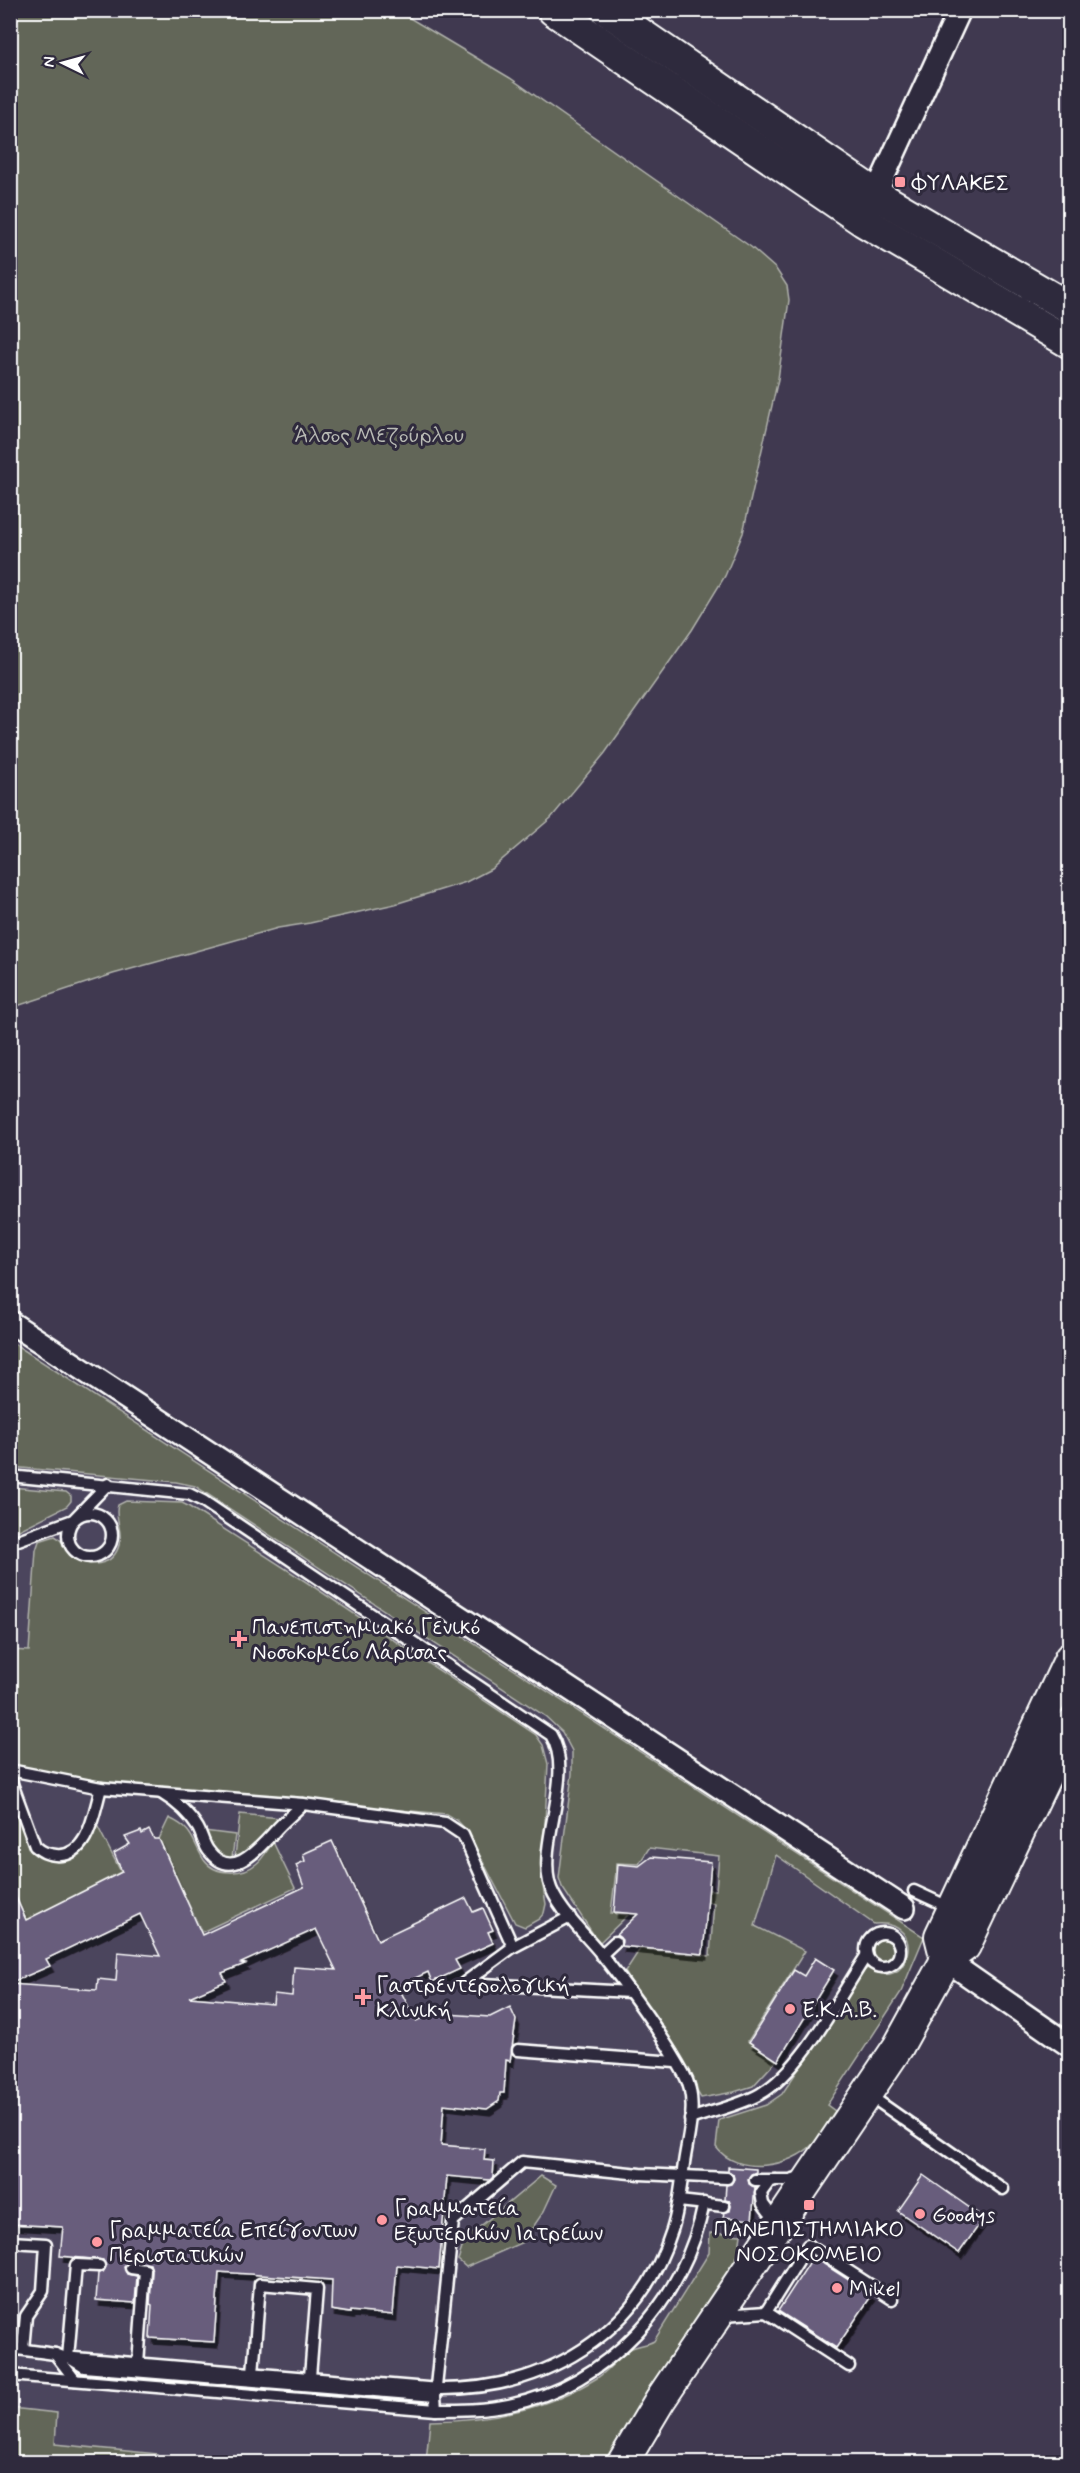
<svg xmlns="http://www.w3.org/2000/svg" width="1080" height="2473" font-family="Mynerve,sans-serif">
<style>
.built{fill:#4c445d}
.green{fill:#626658;stroke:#b0b2ac;stroke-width:1.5}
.building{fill:#675d7b;stroke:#fff;stroke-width:1.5;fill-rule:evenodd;filter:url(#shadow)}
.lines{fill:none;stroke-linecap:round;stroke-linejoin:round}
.lane-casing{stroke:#fff;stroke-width:15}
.street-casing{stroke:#fff;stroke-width:26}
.secondary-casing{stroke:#fff;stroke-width:34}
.lane{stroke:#2f2a3d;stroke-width:10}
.street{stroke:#2f2a3d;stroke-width:21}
.secondary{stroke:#2f2a3d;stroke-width:30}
.poi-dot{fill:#ff9aa2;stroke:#2f2a3d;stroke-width:2}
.labels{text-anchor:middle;stroke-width:6;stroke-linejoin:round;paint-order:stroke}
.poi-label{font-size:22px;fill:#fff;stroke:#2f2a3d;text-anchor:start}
.park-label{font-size:22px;fill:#b8bab4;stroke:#2f2a3d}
</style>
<defs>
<filter id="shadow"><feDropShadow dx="3.5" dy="6" stdDeviation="0" flood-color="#0009"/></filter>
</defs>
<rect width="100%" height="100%" fill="#403950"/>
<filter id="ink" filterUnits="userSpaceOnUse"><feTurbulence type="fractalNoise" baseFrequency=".0167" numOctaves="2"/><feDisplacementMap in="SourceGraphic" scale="12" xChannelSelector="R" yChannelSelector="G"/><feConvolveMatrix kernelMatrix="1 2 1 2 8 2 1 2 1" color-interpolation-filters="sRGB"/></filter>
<g filter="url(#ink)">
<path class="built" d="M10 1341 924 1937 901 1992 827 2105 835 2111 814 2143 791 2159 776 2165 745 2164 742 2235 738 2264 609 2462H11Z"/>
<g class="green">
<path d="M11 10 398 11 510 78 751 247 776 269 787 286 789 300 778 379 743 533 725 576 692 630 605 753 551 818 491 869 466 882 395 904 310 923 278 928 225 943 113 974 11 1008Z"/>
<path d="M10 1341 924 1937 901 1992 827 2105 835 2111C828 2121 822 2134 814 2143 791 2168 737 2176 716 2147L719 2120 766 2105 782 2094 864 1971 869 1967C906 1999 932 1918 874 1924L776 1855 755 1926 805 1951 748 2041 776 2061 753 2086 734 2092 701 2098 625 1972 640 1949 710 1956 714 1903 706 1901 707 1890H716L719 1856 649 1848 639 1864 617 1863 611 1913 628 1915 599 1943 562 1887 559 1878 572 1774V1751L562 1732 545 1716 195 1486 176 1482 11 1467Z"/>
<path d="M11 1487 66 1492 71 1496V1501L67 1506 11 1534Z"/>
<path d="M126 1501 182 1503 188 1506 314 1587 536 1735 543 1745 548 1764 542 1881 546 1904 544 1913 539 1919 525 1927 515 1923 467 1831 457 1820 447 1814 25 1779 11 1770 10 1650 29 1651 36 1550 39 1541 55 1536C66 1542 67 1553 77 1559 95 1569 116 1564 120 1541 122 1529 114 1517 118 1505Z"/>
<path d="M10 1801C28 1829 25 1871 71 1857L97 1825 121 1872 34 1916 35 1921 28 1924 11 1883Z"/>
<path d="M240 1814 280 1818 279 1824 234 1865Z"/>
<path d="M169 1818C195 1830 191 1840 204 1860 215 1876 243 1875 256 1864 263 1859 268 1849 273 1842L295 1888 202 1932 159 1839Z"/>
<path d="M196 1830 235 1835 231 1866 223 1865Z"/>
<circle cx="883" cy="1950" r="13"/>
<path d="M541 2176 556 2185 544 2211 523 2242 466 2267 458 2260 465 2239Z"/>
<path d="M710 2233 741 2235 737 2263 607 2462H426L430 2421C490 2420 546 2410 597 2378 609 2371 621 2353 632 2348 639 2345 647 2345 654 2341L709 2253Z"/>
<path d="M11 2408 57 2413 55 2444 157 2454 156 2462H11Z"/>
</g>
<g class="building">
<path d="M149 1830 154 1839H159L202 1935 304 1887 296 1865 305 1861 303 1854 332 1841 378 1940 466 1898 473 1912 483 1908 493 1930 488 1932 493 1943 455 1960 460 1969 432 1982 428 1972 398 1986 416 2021 444 2008 447 2014 490 2017 510 2007 516 2020 510 2061 506 2060 504 2093H500L499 2101 487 2109 444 2104 441 2145 485 2149 484 2160 494 2161 493 2177 490 2180 447 2176 439 2269 397 2265 393 2315 350 2311V2313L331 2310 332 2280 219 2272 214 2342 150 2338 152 2305 150 2304 152 2271 150 2264 131 2261 124 2266 127 2274 137 2276 135 2303 96 2300 98 2273 103 2272 106 2267 103 2260 60 2256 63 2227 10 2224V1984L97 1990 98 1979 116 1981 118 1952 160 1956 140 1914 46 1959 50 1966 10 1983V1884L26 1920 122 1872 114 1853 130 1844 125 1837 141 1831 142 1834ZM316 1929 336 1970 294 1967 292 1996 274 1994 273 2004 189 1997 226 1981 222 1973 245 1964 241 1963Z"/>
<path d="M651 1857 711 1862 703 1954 621 1946 622 1940 616 1935 638 1914 614 1912 618 1864 639 1866Z"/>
<path d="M815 1958 834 1970 778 2061 749 2042 794 1970 804 1976Z"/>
<path d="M728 2167 756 2169V2172L751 2174 748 2179 749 2184 755 2187 752 2220 723 2217 724 2213 730 2211 731 2206 729 2200 725 2199 726 2185 731 2184 734 2179 733 2174 728 2171Z"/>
<path d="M923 2175 984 2218 959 2253 898 2211Z"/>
<path d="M813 2257 872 2295 836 2348 778 2311Z"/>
</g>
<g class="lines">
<g class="lane-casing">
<g id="lane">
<path d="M10 1476 189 1494 203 1501 551 1735C575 1774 539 1838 549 1882 555 1907 586 1935 602 1955 632 1993 661 2032 684 2074 699 2100 688 2135 684 2163 681 2185 679 2208 672 2230 639 2335 545 2390 439 2389L63 2357 55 2354 10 2348"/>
<circle cx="90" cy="1535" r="22"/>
<path d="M10 1543 73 1520 108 1484"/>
<path d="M10 1770 101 1788 303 1804 445 1823 463 1835 513 1947"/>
<path d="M10 1778 35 1846C42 1852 46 1854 56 1855 89 1858 94 1811 101 1788"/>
<path d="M161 1793C176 1802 189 1813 198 1828 202 1835 203 1843 208 1850 232 1883 259 1848 276 1830 284 1821 294 1813 303 1804"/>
<path d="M914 1891 951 1908"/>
<path d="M570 1917 513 1947 464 1983 630 1992"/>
<circle cx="883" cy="1950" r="17"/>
<path d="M601 1955 615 1942"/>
<path d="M518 2050 675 2062"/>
<path d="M869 2095 1003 2189"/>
<path d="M690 2119C712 2111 739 2106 760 2094 802 2070 839 1997 866 1956"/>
<path d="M755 2180H790L804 2176"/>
<path d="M679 2201 724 2206"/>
<path d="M769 2212 763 2204 761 2193 769 2182 775 2180"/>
<path d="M10 2242 46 2244 43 2291 26 2316 23 2349"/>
<path d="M131 2268 145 2270 138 2364"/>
<path d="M766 2312 808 2245 892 2299"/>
<path d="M724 2315 766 2312 849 2366"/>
<path d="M55 2354 75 2380"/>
<path d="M68 2358 76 2265 99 2266"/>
<path d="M71 2359 84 2367 435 2396"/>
<path d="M253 2373 260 2284 317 2289 310 2377"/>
<path d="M10 2375 436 2410C461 2410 484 2410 509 2405 608 2385 685 2301 704 2203"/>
<path d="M436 2410 435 2396 453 2221 522 2162 640 2174 727 2178"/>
</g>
</g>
<g class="street-casing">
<g id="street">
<path d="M870 206 960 10"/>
<path d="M10 1322 904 1908"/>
<path d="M946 1960 1070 2046"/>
</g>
</g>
<g class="secondary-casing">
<g id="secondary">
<path d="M553 10 863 221 1070 343"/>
<path d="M606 10 875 194 1070 308"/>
<path d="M946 1960 940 1936 1070 1658"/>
<path d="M623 2462 660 2400 898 2047 946 1960 965 1946 1070 1725"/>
</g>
</g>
<use href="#lane" class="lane"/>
<use href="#street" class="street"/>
<use href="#secondary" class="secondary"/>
</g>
</g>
<g class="poi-dot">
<rect x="894" y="176" width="12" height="12" rx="3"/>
<path d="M236 1630h6v6h6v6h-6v6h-6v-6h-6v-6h6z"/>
<path d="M360 1988h6v6h6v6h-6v6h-6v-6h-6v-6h6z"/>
<circle cx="790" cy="2009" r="6"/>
<rect x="803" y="2199" width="12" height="12" rx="3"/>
<circle cx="920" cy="2214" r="6"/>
<circle cx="382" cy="2220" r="6"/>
<circle cx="97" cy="2242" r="6"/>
<circle cx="837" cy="2288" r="6"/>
</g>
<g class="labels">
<g class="poi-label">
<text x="912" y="190">ΦΥΛΑΚΕΣ</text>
<text x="252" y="1634">Πανεπιστημιακό Γενικό<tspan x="252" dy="25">Νοσοκομείο Λάρισας</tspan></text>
<text x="376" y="1992">Γαστρεντερολογική<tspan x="376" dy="25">Κλινική</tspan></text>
<text x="802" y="2017">E.K.A.B.</text>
<text x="394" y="2215">Γραμματεία<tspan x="394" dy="25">Εξωτερικών Ιατρείων</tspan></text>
<text x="932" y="2222">Goodys</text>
<text x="809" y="2236" text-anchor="middle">ΠΑΝΕΠΙΣΤΗΜΙΑΚΟ<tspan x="809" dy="25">ΝΟΣΟΚΟΜΕΙΟ</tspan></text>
<text x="109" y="2237">Γραμματεία Επείγοντων<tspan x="109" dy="25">Περιστατικών</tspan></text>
<text x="849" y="2296">Mikel</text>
</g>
<g class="park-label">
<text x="379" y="442">Άλσος Μεζούρλου</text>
</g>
</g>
<rect width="1080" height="2473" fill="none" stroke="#2f2a3d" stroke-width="36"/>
<rect x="18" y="18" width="1044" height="2437" fill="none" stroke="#fff" stroke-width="2" filter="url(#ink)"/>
<g transform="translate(63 63) rotate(275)" stroke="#2f2a3d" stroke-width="4.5" paint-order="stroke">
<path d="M0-4.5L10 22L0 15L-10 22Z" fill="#ffffff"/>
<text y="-9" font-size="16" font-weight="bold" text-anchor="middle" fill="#ffffff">N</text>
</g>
</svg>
